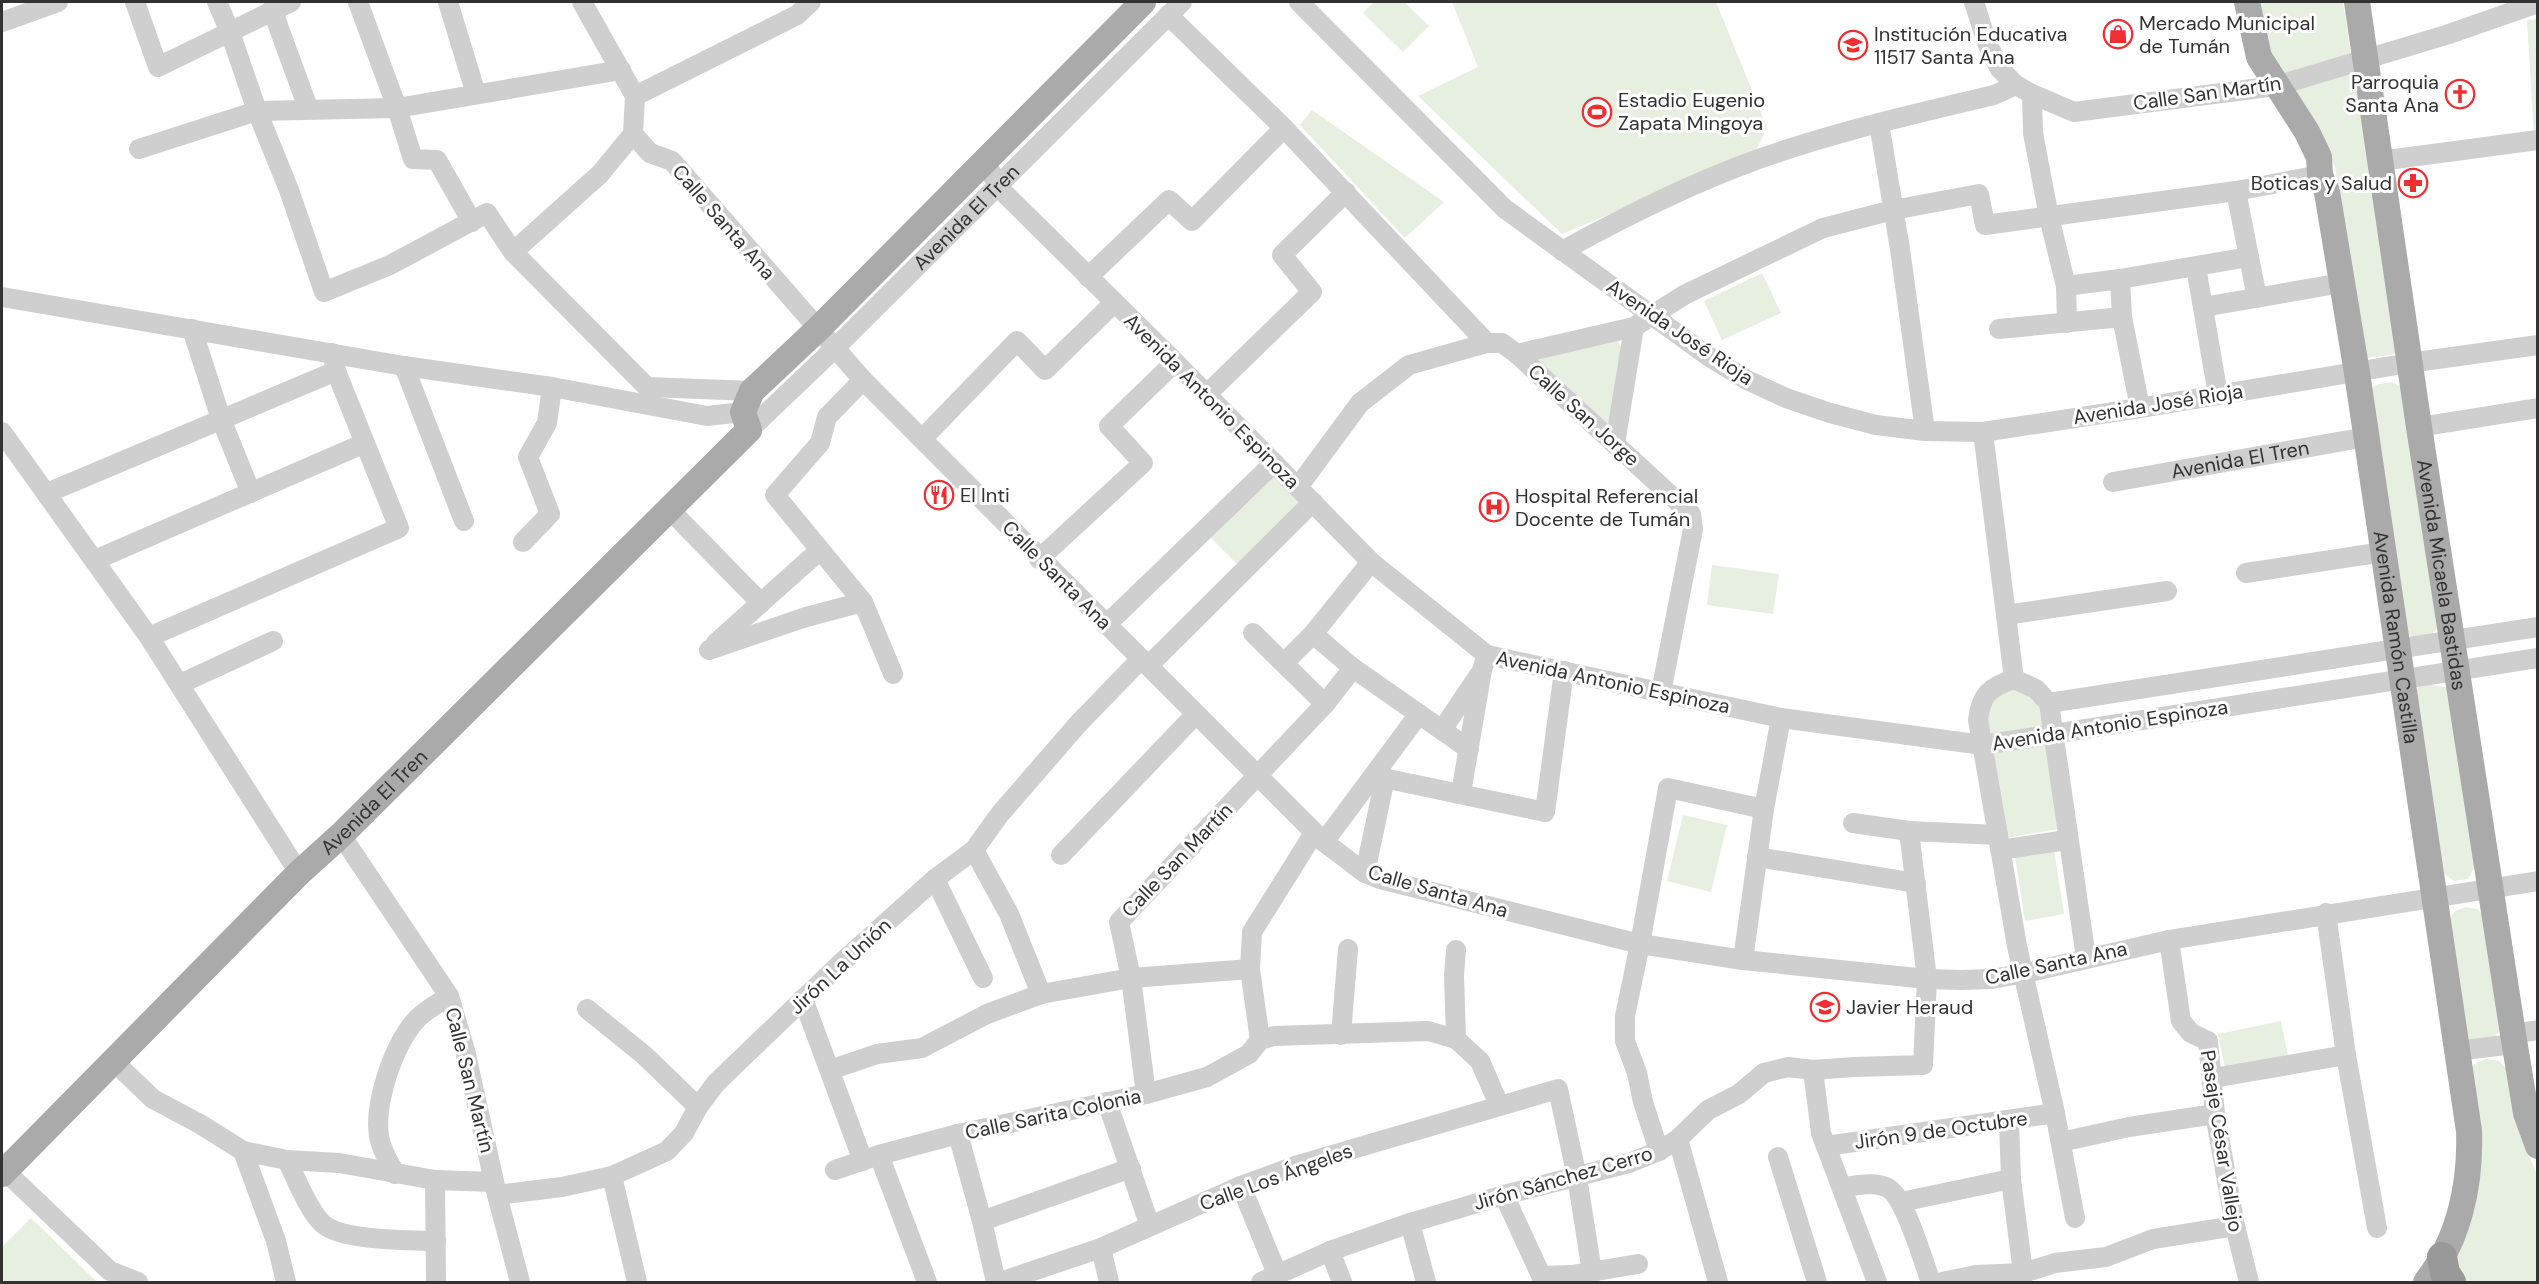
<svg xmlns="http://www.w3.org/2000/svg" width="2539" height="1284" font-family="'DM Sans',sans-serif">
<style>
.green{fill:#e7efe0}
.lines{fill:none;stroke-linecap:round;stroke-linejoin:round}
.minor{stroke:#cfcfcf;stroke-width:20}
.major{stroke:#aaa;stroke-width:26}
.highway{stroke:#999;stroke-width:30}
.labels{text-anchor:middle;stroke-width:6;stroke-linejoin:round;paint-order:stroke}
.poi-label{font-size:20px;fill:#323232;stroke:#fff;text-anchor:start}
.street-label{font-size:20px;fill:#323232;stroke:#fff}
</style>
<rect width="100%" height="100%" fill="#fff"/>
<g class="green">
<path d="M1374 2H1404L1429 26 1403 52 1363 13Z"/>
<path d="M1452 2H1716L1767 127 1755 153 1562 234 1418 96 1478 67Z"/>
<path d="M2259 2H2343L2351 56 2280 77 2265 40Z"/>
<path d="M2537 19 2538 137H2534L2527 20Z"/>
<path d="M2354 71 2397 354 2367 358 2335 167 2322 141 2289 90Z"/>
<path d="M1312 110 1444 202 1405 238 1300 125Z"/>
<path d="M1762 273 1781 313 1722 340 1704 301Z"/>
<path d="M1617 339 1621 348 1610 424 1607 427 1535 361 1537 358Z"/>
<path d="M2392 382 2402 387 2437 629C2429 637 2418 640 2408 635L2370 389 2378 384Z"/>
<path d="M1275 471 1302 501 1237 564 1209 536Z"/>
<path d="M1712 565 1779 574 1773 614 1707 605Z"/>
<path d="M2427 684 2445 687 2453 696 2477 863 2468 879 2454 881 2440 871 2413 693 2418 687Z"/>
<path d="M2014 686 2040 702 2045 726 1988 736 1987 704Z"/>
<path d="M2047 742 2057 829 2006 838 1989 752Z"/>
<path d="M1683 815 1727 825 1711 892 1667 881Z"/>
<path d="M2054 850 2064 914 2025 921 2015 856Z"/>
<path d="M2466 907 2477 909 2483 915 2502 1028 2492 1040 2470 1041 2466 1035 2448 922 2455 911Z"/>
<path d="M2281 1021 2288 1056 2225 1068 2218 1034Z"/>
<path d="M2486 1059 2499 1061 2508 1070 2523 1141 2537 1175V1282H2465L2456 1259 2469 1076 2474 1064Z"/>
<path d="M31 1218 97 1282H2V1247Z"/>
</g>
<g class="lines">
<g class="minor">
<path d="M135 2 158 67 291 2"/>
<path d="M217 2 230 32 257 111 289 190 324 292 390 265 487 213 513 252 647 387 752 391"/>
<path d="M358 2 397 108 413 159 437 160 472 222"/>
<path d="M448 2 476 94"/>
<path d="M1299 2 1505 209 1708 356 1747 380 1786 398 1830 413 1876 425 1925 431 1983 432 2140 408 2409 363 2538 345"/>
<path d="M1974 2 1987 43 2000 69 2016 85 2032 94 2074 112 2276 86 2446 35 2538 3"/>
<path d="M272 9 308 108"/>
<path d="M1168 15 1284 128 1487 343"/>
<path d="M2 22 58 2"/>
<path d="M2032 94 2033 133 2049 217 2066 286 2067 323"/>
<path d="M635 96 797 15 811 2"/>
<path d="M1879 123 1900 249 1925 431"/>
<path d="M633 134 650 153 672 161 863 380 1324 842 1365 873 1380 879 1640 944 1743 960 1927 979 1961 980 1992 979 2025 973 2169 940 2538 881"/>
<path d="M139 149 257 111 397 108 621 70"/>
<path d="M985 160 998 187 1175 362 1371 562 1487 655 1781 718 1983 745 2538 658"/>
<path d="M2380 161 2538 140"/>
<path d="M2236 191 2257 298"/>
<path d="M1562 251C1624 217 1689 184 1756 160 1834 132 1914 114 1994 95L2016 85"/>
<path d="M513 252 600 174 633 134 635 96 582 2"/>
<path d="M2196 267 2218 395"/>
<path d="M1088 277 1169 200 1192 221 1284 128"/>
<path d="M2120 279 2122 317 2140 408"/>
<path d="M2066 286 2120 279 2249 257"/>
<path d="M2 297 404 366 552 387 707 416 743 412"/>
<path d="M2203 307 2342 283"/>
<path d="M192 329 221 419 251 493"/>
<path d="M1999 329 2122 317"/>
<path d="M1517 354 1634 327 1684 295 1823 228 1893 210 1979 194 1985 225 2236 191 2320 175"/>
<path d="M404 366 464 521"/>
<path d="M863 380 827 417 820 443 775 495 863 602 893 674"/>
<path d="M1207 394 1312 292 1282 255 1346 192"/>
<path d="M2419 427 2538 408"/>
<path id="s1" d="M749 430 834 349 1182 2"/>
<path d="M2 432 149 637 299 873"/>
<path d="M1983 432 2014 679 2036 689 2049 703 2086 958"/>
<path d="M922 439 1017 341 1045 370 1114 303"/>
<path d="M1615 444 1634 327"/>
<path id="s2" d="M2113 482 2366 437"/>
<path d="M1298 487 1360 403 1409 365 1487 343H1502L1517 354 1691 514 1693 529 1661 692"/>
<path d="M47 493 336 371"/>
<path d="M669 509 761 603"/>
<path d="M523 542 550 514 528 457 547 423 552 387"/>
<path d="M1039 559 1143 463 1109 426 1175 362"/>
<path d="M95 560 365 443"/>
<path d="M2246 573 2383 552"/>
<path d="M2006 615 2167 591"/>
<path d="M1106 625 1274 463"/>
<path d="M1253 633 1325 704"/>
<path d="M1313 634 1353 668 1469 749"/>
<path d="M149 637 399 528 336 371 332 353"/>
<path d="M716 643 819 551"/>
<path d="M709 650 806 617 863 602"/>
<path d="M1284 663 1313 634 1371 562"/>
<path d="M1148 666 1313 502"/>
<path d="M2014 679C1990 687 1981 694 1978 720L2017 946 2055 1113 2075 1218"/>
<path d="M180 684 273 641"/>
<path d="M2049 703 2538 627"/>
<path d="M1442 730 1479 675"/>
<path d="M1374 776 1545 812 1564 671"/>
<path d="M1461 793 1482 670 1487 655"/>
<path d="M1853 823 1909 831 1998 835"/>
<path d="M341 835 449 996 465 1050 497 1195 520 1282"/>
<path d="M1324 842 1419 714"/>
<path d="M974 850 1009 914 1041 994"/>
<path d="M2000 850 2067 840"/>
<path d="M1061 855 1196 714"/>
<path d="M1757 857 1916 883"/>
<path d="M1365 873 1385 778"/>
<path d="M935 879 983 978"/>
<path d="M2326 913 2346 1055 2377 1228"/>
<path d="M2169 940 2181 1021 2191 1033 2208 1041 2215 1114 2235 1226 2249 1282"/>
<path d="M1743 960 1764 809 1781 718"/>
<path d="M803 999 863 1161"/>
<path d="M587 1009 644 1055 698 1107"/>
<path d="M2513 1034 2538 1030"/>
<path d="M1341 1035 1348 949"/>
<path d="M1456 1039 1454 975 1456 950"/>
<path d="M1260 1040 1274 1036 1428 1031 1456 1039 1480 1061 1499 1105"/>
<path d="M1260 1040 1250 969 1252 932 1314 833"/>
<path d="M2456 1051 2514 1044"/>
<path d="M112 1060 153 1099 200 1124 243 1151 287 1160 339 1163 435 1180 494 1182"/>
<path d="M830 1070 877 1054 922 1048 987 1014 1041 994 1131 978 1250 969"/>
<path d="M1813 1070 1821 1133 1877 1282"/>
<path d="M2213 1078 2346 1055"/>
<path d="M1146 1094 1131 978 1119 922 1325 704 1353 668"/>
<path d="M1107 1102 1150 1226"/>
<path d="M2009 1121 2011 1179 2023 1273 2022 1282"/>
<path d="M958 1134 982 1221 996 1282"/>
<path d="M1678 1139 1718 1282"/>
<path d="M2061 1142 2129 1127 2215 1114"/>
<path d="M1826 1146 2055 1113"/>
<path d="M243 1151 276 1241 286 1282"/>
<path d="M1659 1151 1643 1102 1637 1073 1625 1041V1016L1640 944 1668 788 1764 809"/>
<path d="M879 1155 927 1282"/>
<path d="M1778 1157 1817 1282"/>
<path d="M287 1160C296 1178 309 1212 323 1224 342 1241 410 1240 436 1241"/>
<path d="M835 1170 879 1155 958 1134 1146 1094 1207 1077 1249 1054 1260 1040"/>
<path d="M5 1171 110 1271 138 1282"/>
<path d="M395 1174C390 1164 384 1154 381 1144 370 1111 394 1041 418 1018 427 1009 439 1003 449 996"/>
<path d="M612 1176 637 1282"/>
<path d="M435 1180 436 1282"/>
<path d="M1241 1186 1278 1276"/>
<path d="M1842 1187C1857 1186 1874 1181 1888 1188 1906 1198 1923 1262 1931 1282"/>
<path d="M497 1195 562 1187 612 1176 667 1151 684 1133 698 1107 716 1083 841 963 935 879 974 850 1000 814 1078 724 1141 659"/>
<path d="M1504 1195 1544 1282"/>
<path d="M1901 1202 2011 1179"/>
<path d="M982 1221 1131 1168"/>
<path d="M1410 1223 1426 1282"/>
<path d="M1101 1248 1109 1282"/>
<path d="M1330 1251 1342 1282"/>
<path d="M1541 1276 1572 1275 1638 1264"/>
<path d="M1000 1282 1101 1248 1241 1186 1298 1165 1558 1089 1577 1177 1592 1272"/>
<path d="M1261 1282 1330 1251 1410 1223 1504 1195 1629 1163 1659 1151 1678 1139 1708 1110 1739 1094 1764 1073 1788 1067 1813 1070 1854 1067 1923 1065 1927 979 1909 831"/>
<path d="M1942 1282 1976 1275 2023 1273 2055 1263 2106 1257 2153 1239 2235 1226"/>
</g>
<g class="major">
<path id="s3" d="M2247 2 2259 57 2307 132 2319 157 2320 175 2327 192 2357 373 2469 1131C2471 1184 2459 1240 2426 1282"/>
<path id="s4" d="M2357 2 2419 427 2513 1034 2526 1113 2538 1146"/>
<path id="s5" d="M2 1174 299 873 341 835 749 430 743 412 752 391 818 329 1143 2"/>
</g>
<path class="highway" d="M2442 1257 2445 1273 2451 1282"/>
</g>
<defs>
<g id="shop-ring" transform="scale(1.5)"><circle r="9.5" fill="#fff" stroke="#ef2e32" stroke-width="1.5"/><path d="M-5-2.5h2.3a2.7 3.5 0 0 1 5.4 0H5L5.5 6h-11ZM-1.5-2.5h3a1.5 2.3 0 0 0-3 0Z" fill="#ef2e32"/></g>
<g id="school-ring" transform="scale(1.5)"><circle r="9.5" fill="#fff" stroke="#ef2e32" stroke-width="1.5"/><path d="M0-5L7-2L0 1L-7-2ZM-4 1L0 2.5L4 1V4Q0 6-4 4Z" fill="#ef2e32"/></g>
<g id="church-ring" transform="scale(1.5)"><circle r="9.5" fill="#fff" stroke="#ef2e32" stroke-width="1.5"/><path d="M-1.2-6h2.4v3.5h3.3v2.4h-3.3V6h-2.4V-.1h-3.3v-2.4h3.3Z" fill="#ef2e32"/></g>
<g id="stadium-ring" transform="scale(1.5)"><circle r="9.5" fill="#fff" stroke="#ef2e32" stroke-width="1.5"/><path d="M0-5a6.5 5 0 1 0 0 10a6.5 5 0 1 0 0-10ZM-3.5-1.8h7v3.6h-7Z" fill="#ef2e32"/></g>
<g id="pharmacy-ring" transform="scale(1.5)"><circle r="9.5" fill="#fff" stroke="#ef2e32" stroke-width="1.5"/><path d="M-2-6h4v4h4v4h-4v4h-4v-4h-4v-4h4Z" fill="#ef2e32"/></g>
<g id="restaurant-ring" transform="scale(1.5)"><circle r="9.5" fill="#fff" stroke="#ef2e32" stroke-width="1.5"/><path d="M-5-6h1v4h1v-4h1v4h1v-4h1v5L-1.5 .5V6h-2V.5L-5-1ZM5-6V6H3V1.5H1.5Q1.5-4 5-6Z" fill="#ef2e32"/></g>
<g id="hospital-ring" transform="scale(1.5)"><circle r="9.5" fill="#fff" stroke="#ef2e32" stroke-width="1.5"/><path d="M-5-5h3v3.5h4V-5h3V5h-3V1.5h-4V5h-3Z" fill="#ef2e32"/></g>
</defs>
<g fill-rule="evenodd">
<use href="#shop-ring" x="2118" y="34"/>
<use href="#school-ring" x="1853" y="45"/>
<use href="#church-ring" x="2460" y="94"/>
<use href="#stadium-ring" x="1597" y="112"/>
<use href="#pharmacy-ring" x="2413" y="183"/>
<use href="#restaurant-ring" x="939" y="495"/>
<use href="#hospital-ring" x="1494" y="507"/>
<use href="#school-ring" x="1825" y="1007"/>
</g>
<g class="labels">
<g class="poi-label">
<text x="2139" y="30">Mercado Municipal<tspan x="2139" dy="23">de Tumán</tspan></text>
<text x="1874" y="41">Institución Educativa<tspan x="1874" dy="23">11517 Santa Ana</tspan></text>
<text x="2439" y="89" text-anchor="end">Parroquia<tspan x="2439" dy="23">Santa Ana</tspan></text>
<text x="1618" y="107">Estadio Eugenio<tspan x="1618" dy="23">Zapata Mingoya</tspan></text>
<text x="2392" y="190" text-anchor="end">Boticas y Salud</text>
<text x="960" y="502">El Inti</text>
<text x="1515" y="503">Hospital Referencial<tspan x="1515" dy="23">Docente de Tumán</tspan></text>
<text x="1846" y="1014">Javier Heraud</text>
</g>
<g class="street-label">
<text transform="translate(2207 93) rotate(-8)" y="7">Calle San Martín</text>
<text dy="7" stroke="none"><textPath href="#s1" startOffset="304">Avenida El Tren</textPath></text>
<text transform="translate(724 222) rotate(49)" y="7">Calle Santa Ana</text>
<text transform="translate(1680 332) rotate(34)" y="7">Avenida José Rioja</text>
<text transform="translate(1212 401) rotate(45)" y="7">Avenida Antonio Espinoza</text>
<text transform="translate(2158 404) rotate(-9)" y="7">Avenida José Rioja</text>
<text transform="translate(1584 415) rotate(42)" y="7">Calle San Jorge</text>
<text dy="7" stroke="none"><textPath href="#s2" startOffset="129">Avenida El Tren</textPath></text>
<text transform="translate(1057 575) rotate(45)" y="7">Calle Santa Ana</text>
<text dy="7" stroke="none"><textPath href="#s4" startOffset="579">Avenida Micaela Bastidas</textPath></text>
<text dy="7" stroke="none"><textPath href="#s3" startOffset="660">Avenida Ramón Castilla</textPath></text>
<text transform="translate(1613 682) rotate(12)" y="7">Avenida Antonio Espinoza</text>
<text transform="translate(2110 725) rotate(-9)" y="7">Avenida Antonio Espinoza</text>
<text dy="7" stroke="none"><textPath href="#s5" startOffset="526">Avenida El Tren</textPath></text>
<text transform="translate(1177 860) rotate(-46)" y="7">Calle San Martín</text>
<text transform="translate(1438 891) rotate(16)" y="7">Calle Santa Ana</text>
<text transform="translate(2056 963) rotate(-12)" y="7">Calle Santa Ana</text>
<text transform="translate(840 966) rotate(-43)" y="7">Jirón La Unión</text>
<text transform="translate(470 1080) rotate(76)" y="7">Calle San Martín</text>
<text transform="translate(1053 1114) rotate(-12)" y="7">Calle Sarita Colonia</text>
<text transform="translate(1941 1130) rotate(-8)" y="7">Jirón 9 de Octubre</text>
<text transform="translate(2222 1141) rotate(81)" y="7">Pasaje César Vallejo</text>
<text transform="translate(1276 1177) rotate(-20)" y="7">Calle Los Ángeles</text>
<text transform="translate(1563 1178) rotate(-16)" y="7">Jirón Sánchez Cerro</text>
</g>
</g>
<rect width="2539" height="1284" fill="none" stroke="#323232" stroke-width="6"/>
</svg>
